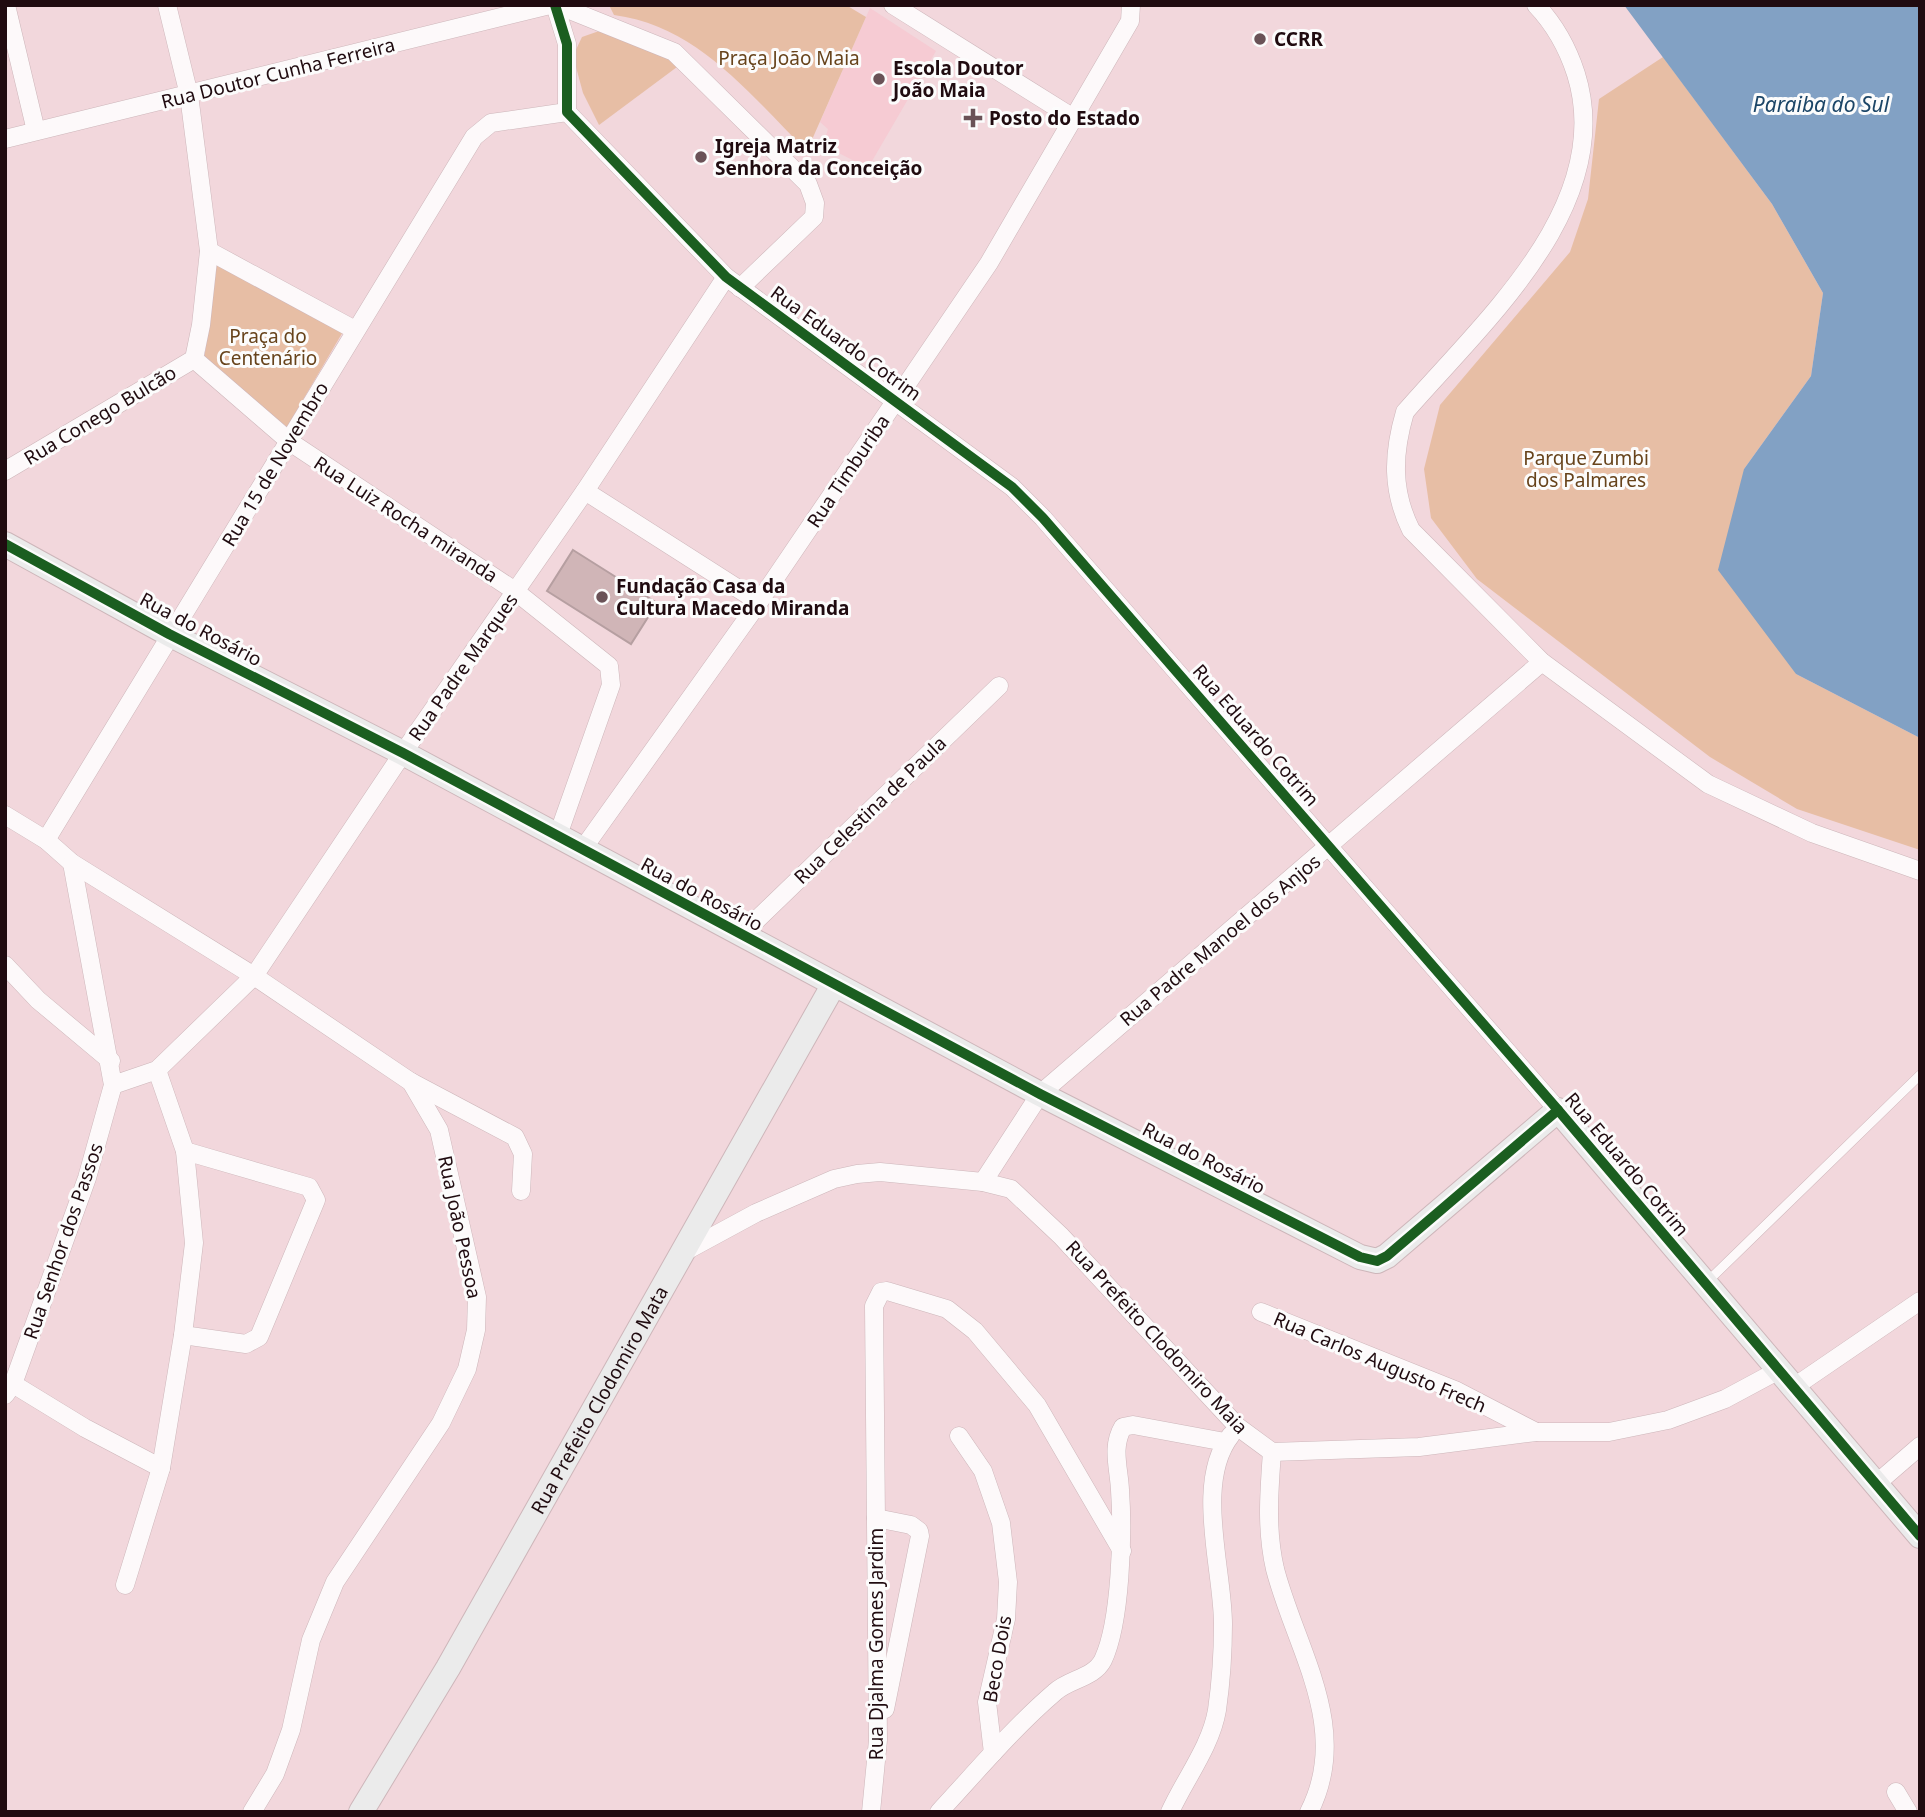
<svg xmlns="http://www.w3.org/2000/svg" width="1925" height="1817" font-family="'Noto Sans',sans-serif">
<style>
.built{fill:#f6cbd3}
.green{fill:#e7bea5}
.water{fill:#82a1c4}
.building{fill:#d0b5b7;stroke:#b69fa1;stroke-width:2}
.lines{fill:none;stroke-linecap:round;stroke-linejoin:round}
.lane-casing{stroke:#cdb6ba;stroke-width:10}
.street-casing{stroke:#cdb6ba;stroke-width:19}
.secondary-casing{stroke:#cdb6ba;stroke-width:26}
.lane{stroke:#fdf9fa;stroke-width:9}
.street{stroke:#fdf9fa;stroke-width:18}
.secondary{stroke:#ebebeb;stroke-width:24}
.cycleway-casing{stroke:#fcfcfc;stroke-width:15}
.cycleway{stroke:#1b5e20;stroke-width:10}
.poi-dot{fill:#6a5257;stroke:#fcfcfc;stroke-width:2.5}
.labels{text-anchor:middle;stroke-width:6;stroke-linejoin:round;paint-order:stroke}
.poi-label{font-size:19px;font-weight:bold;fill:#200b10;stroke:#fcfcfc;text-anchor:start}
.park-label{font-size:19px;fill:#67431b;stroke:#fcfcfc}
.street-label{font-size:19px;fill:#200b10;stroke:#fcfcfc}
.water-label{font-size:21px;font-style:italic;fill:#1b4567;stroke:#fcfcfc}
</style>
<rect width="100%" height="100%" fill="#f2d7dc"/>
<path class="built" d="M870 8 936 51 868 168 823 145 828 129 820 122Z"/>
<g class="green">
<path d="M609 5H846L866 17 807 151C750 95 698 26 614 15Z"/>
<path d="M602 30 669 57 677 67 599 125 583 93 573 56 582 37Z"/>
<path d="M1663 57 1772 204 1823 293 1811 376 1744 469 1796 674 1920 738V850L1797 809 1710 757 1477 579 1431 518 1424 469 1440 405 1570 252 1588 199 1599 99Z"/>
<path d="M217 263 344 330 287 427 204 360Z"/>
</g>
<path class="water" d="M1624 5H1920V738L1796 674 1718 570 1744 469 1811 376 1823 293 1772 204Z"/>
<path class="building" d="M573 550 657 603 631 644 547 591Z"/>
<g class="lines">
<g class="lane-casing">
<path id="lane" d="M1707 1282 1920 1075"/>
</g>
<g class="street-casing">
<g id="street">
<path d="M6 5 36 131"/>
<path d="M167 5 189 95 209 251 201 325 194 359"/>
<path d="M555 5 567 44V112L726 277 1012 487 1043 518 1558 1110"/>
<path d="M557 5 674 52 808 184 815 203 814 217 740 288"/>
<path d="M893 5 1075 119"/>
<path d="M1536 5C1555 25 1568 49 1576 74 1617 205 1482 323 1405 412 1393 453 1391 490 1411 530L1542 662 1708 784 1812 833 1920 871"/>
<path d="M5 139 550 5"/>
<path d="M209 251 355 330"/>
<path d="M194 359 290 442 515 591 609 666 611 685 557 838"/>
<path d="M5 471 194 359"/>
<path d="M585 491 759 602"/>
<path d="M5 815 46 840 72 863 254 976 411 1082 439 1130 477 1297 476 1330 467 1369 441 1423 335 1582 311 1640 291 1730 275 1774 252 1812"/>
<path d="M46 840 474 137 491 123 567 112"/>
<path d="M582 850 759 602 989 263 1130 21 1131 5"/>
<path d="M742 934 999 686"/>
<path d="M5 965 38 1000 111 1061"/>
<path d="M411 1082 515 1137 523 1154 521 1191"/>
<path d="M113 1085 157 1070 254 976 403 753 585 491 726 277"/>
<path d="M983 1182 1040 1094 1542 662"/>
<path d="M684 1252 756 1213 834 1179 857 1174 880 1172 983 1182 1011 1189 1061 1236 1238 1427 1272 1452 1419 1447 1536 1432H1609L1668 1420 1725 1399 1779 1370"/>
<path d="M1261 1312 1455 1390 1536 1432"/>
<path d="M183 1335 246 1344 259 1337 316 1200 309 1187 185 1151"/>
<path d="M13 1384 85 1428 161 1468"/>
<path d="M1794 1387 1920 1301"/>
<path d="M5 1395 13 1384 87 1178 113 1085 72 863"/>
<path d="M959 1436 983 1471 1001 1523 1008 1582 1006 1619 987 1702 993 1753"/>
<path d="M1272 1452C1269 1493 1266 1530 1275 1569 1296 1650 1352 1728 1309 1812"/>
<path d="M1876 1484 1920 1446"/>
<path d="M876 1518 911 1525 919 1531 920 1536 885 1709"/>
<path d="M125 1585 161 1468 183 1335 194 1243 185 1151 157 1070"/>
<path d="M1896 1792 1908 1812"/>
<path d="M871 1812 878 1740 874 1306 881 1292 887 1291 947 1309 975 1331 1037 1405 1122 1551"/>
<path d="M939 1812C977 1771 1013 1728 1055 1692 1069 1679 1094 1678 1103 1660 1121 1622 1123 1532 1120 1490 1119 1468 1111 1447 1123 1427L1133 1425 1225 1442"/>
<path d="M1170 1812C1185 1779 1211 1746 1217 1710 1221 1682 1223 1652 1223 1624 1223 1569 1194 1482 1231 1435"/>
</g>
</g>
<g class="secondary-casing">
<g id="secondary">
<path d="M5 544 169 634 403 753 1040 1094 1360 1257 1377 1261 1387 1256 1558 1110 1920 1536"/>
<path id="s1" d="M361 1812 448 1668 834 984"/>
</g>
</g>
<use href="#lane" class="lane"/>
<use href="#street" class="street"/>
<use href="#secondary" class="secondary"/>
<g class="cycleway-casing">
<g id="cycleway">
<path d="M555 5 567 44V112L726 277 1012 487 1043 518 1558 1110 1920 1536"/>
<path d="M5 544 169 634 403 753 1040 1094 1360 1257 1377 1261 1387 1256 1558 1110"/>
</g>
</g>
<use href="#cycleway" class="cycleway"/>
</g>
<g class="poi-dot">
<circle cx="1260" cy="39" r="7"/>
<circle cx="879" cy="79" r="7"/>
<path d="M969.5 107.5h7v7h7v7h-7v7h-7v-7h-7v-7h7z"/>
<circle cx="701" cy="157" r="7"/>
<circle cx="602" cy="597" r="7"/>
</g>
<g class="labels">
<g class="poi-label">
<text x="1274" y="46">CCRR</text>
<text x="893" y="75">Escola Doutor<tspan x="893" dy="22">João Maia</tspan></text>
<text x="989" y="125">Posto do Estado</text>
<text x="715" y="153">Igreja Matriz<tspan x="715" dy="22">Senhora da Conceição</tspan></text>
<text x="616" y="593">Fundação Casa da<tspan x="616" dy="22">Cultura Macedo Miranda</tspan></text>
</g>
<g class="park-label">
<text x="789" y="65">Praça João Maia</text>
<text x="268" y="343">Praça do<tspan x="268" dy="22">Centenário</tspan></text>
<text x="1586" y="465">Parque Zumbi<tspan x="1586" dy="22">dos Palmares</tspan></text>
</g>
<g class="street-label">
<text transform="translate(278 73) rotate(-14)" y="7">Rua Doutor Cunha Ferreira</text>
<text transform="translate(846 343) rotate(36)" y="7">Rua Eduardo Cotrim</text>
<text transform="translate(100 415) rotate(-31)" y="7">Rua Conego Bulcão</text>
<text transform="translate(275 464) rotate(-59)" y="7">Rua 15 de Novembro</text>
<text transform="translate(848 471) rotate(-56)" y="7">Rua Timburiba</text>
<text transform="translate(406 519) rotate(33)" y="7">Rua Luiz Rocha miranda</text>
<text transform="translate(201 629) rotate(28)" y="7">Rua do Rosário</text>
<text transform="translate(463 667) rotate(-55)" y="7">Rua Padre Marques</text>
<text transform="translate(1256 735) rotate(49)" y="7">Rua Eduardo Cotrim</text>
<text transform="translate(870 810) rotate(-44)" y="7">Rua Celestina de Paula</text>
<text transform="translate(702 894) rotate(28)" y="7">Rua do Rosário</text>
<text transform="translate(1220 940) rotate(-40)" y="7">Rua Padre Manoel dos Anjos</text>
<text transform="translate(1204 1158) rotate(27)" y="7">Rua do Rosário</text>
<text transform="translate(1627 1164) rotate(50)" y="7">Rua Eduardo Cotrim</text>
<text transform="translate(460 1227) rotate(78)" y="7">Rua João Pessoa</text>
<text transform="translate(63 1241) rotate(-71)" y="7">Rua Senhor dos Passos</text>
<text transform="translate(1157 1337) rotate(47)" y="7">Rua Prefeito Clodomiro Maia</text>
<text transform="translate(1380 1362) rotate(23)" y="7">Rua Carlos Augusto Frech</text>
<text dy="7" stroke="none"><textPath href="#s1" startOffset="476">Rua Prefeito Clodomiro Mata</textPath></text>
<text transform="translate(876 1644) rotate(-90)" y="7">Rua Djalma Gomes Jardim</text>
<text transform="translate(997 1659) rotate(-80)" y="7">Beco Dois</text>
</g>
<g class="water-label">
<text x="1821" y="112">Paraiba do Sul</text>
</g>
</g>
<rect width="1925" height="1817" fill="none" stroke="#200b10" stroke-width="14"/>
</svg>
